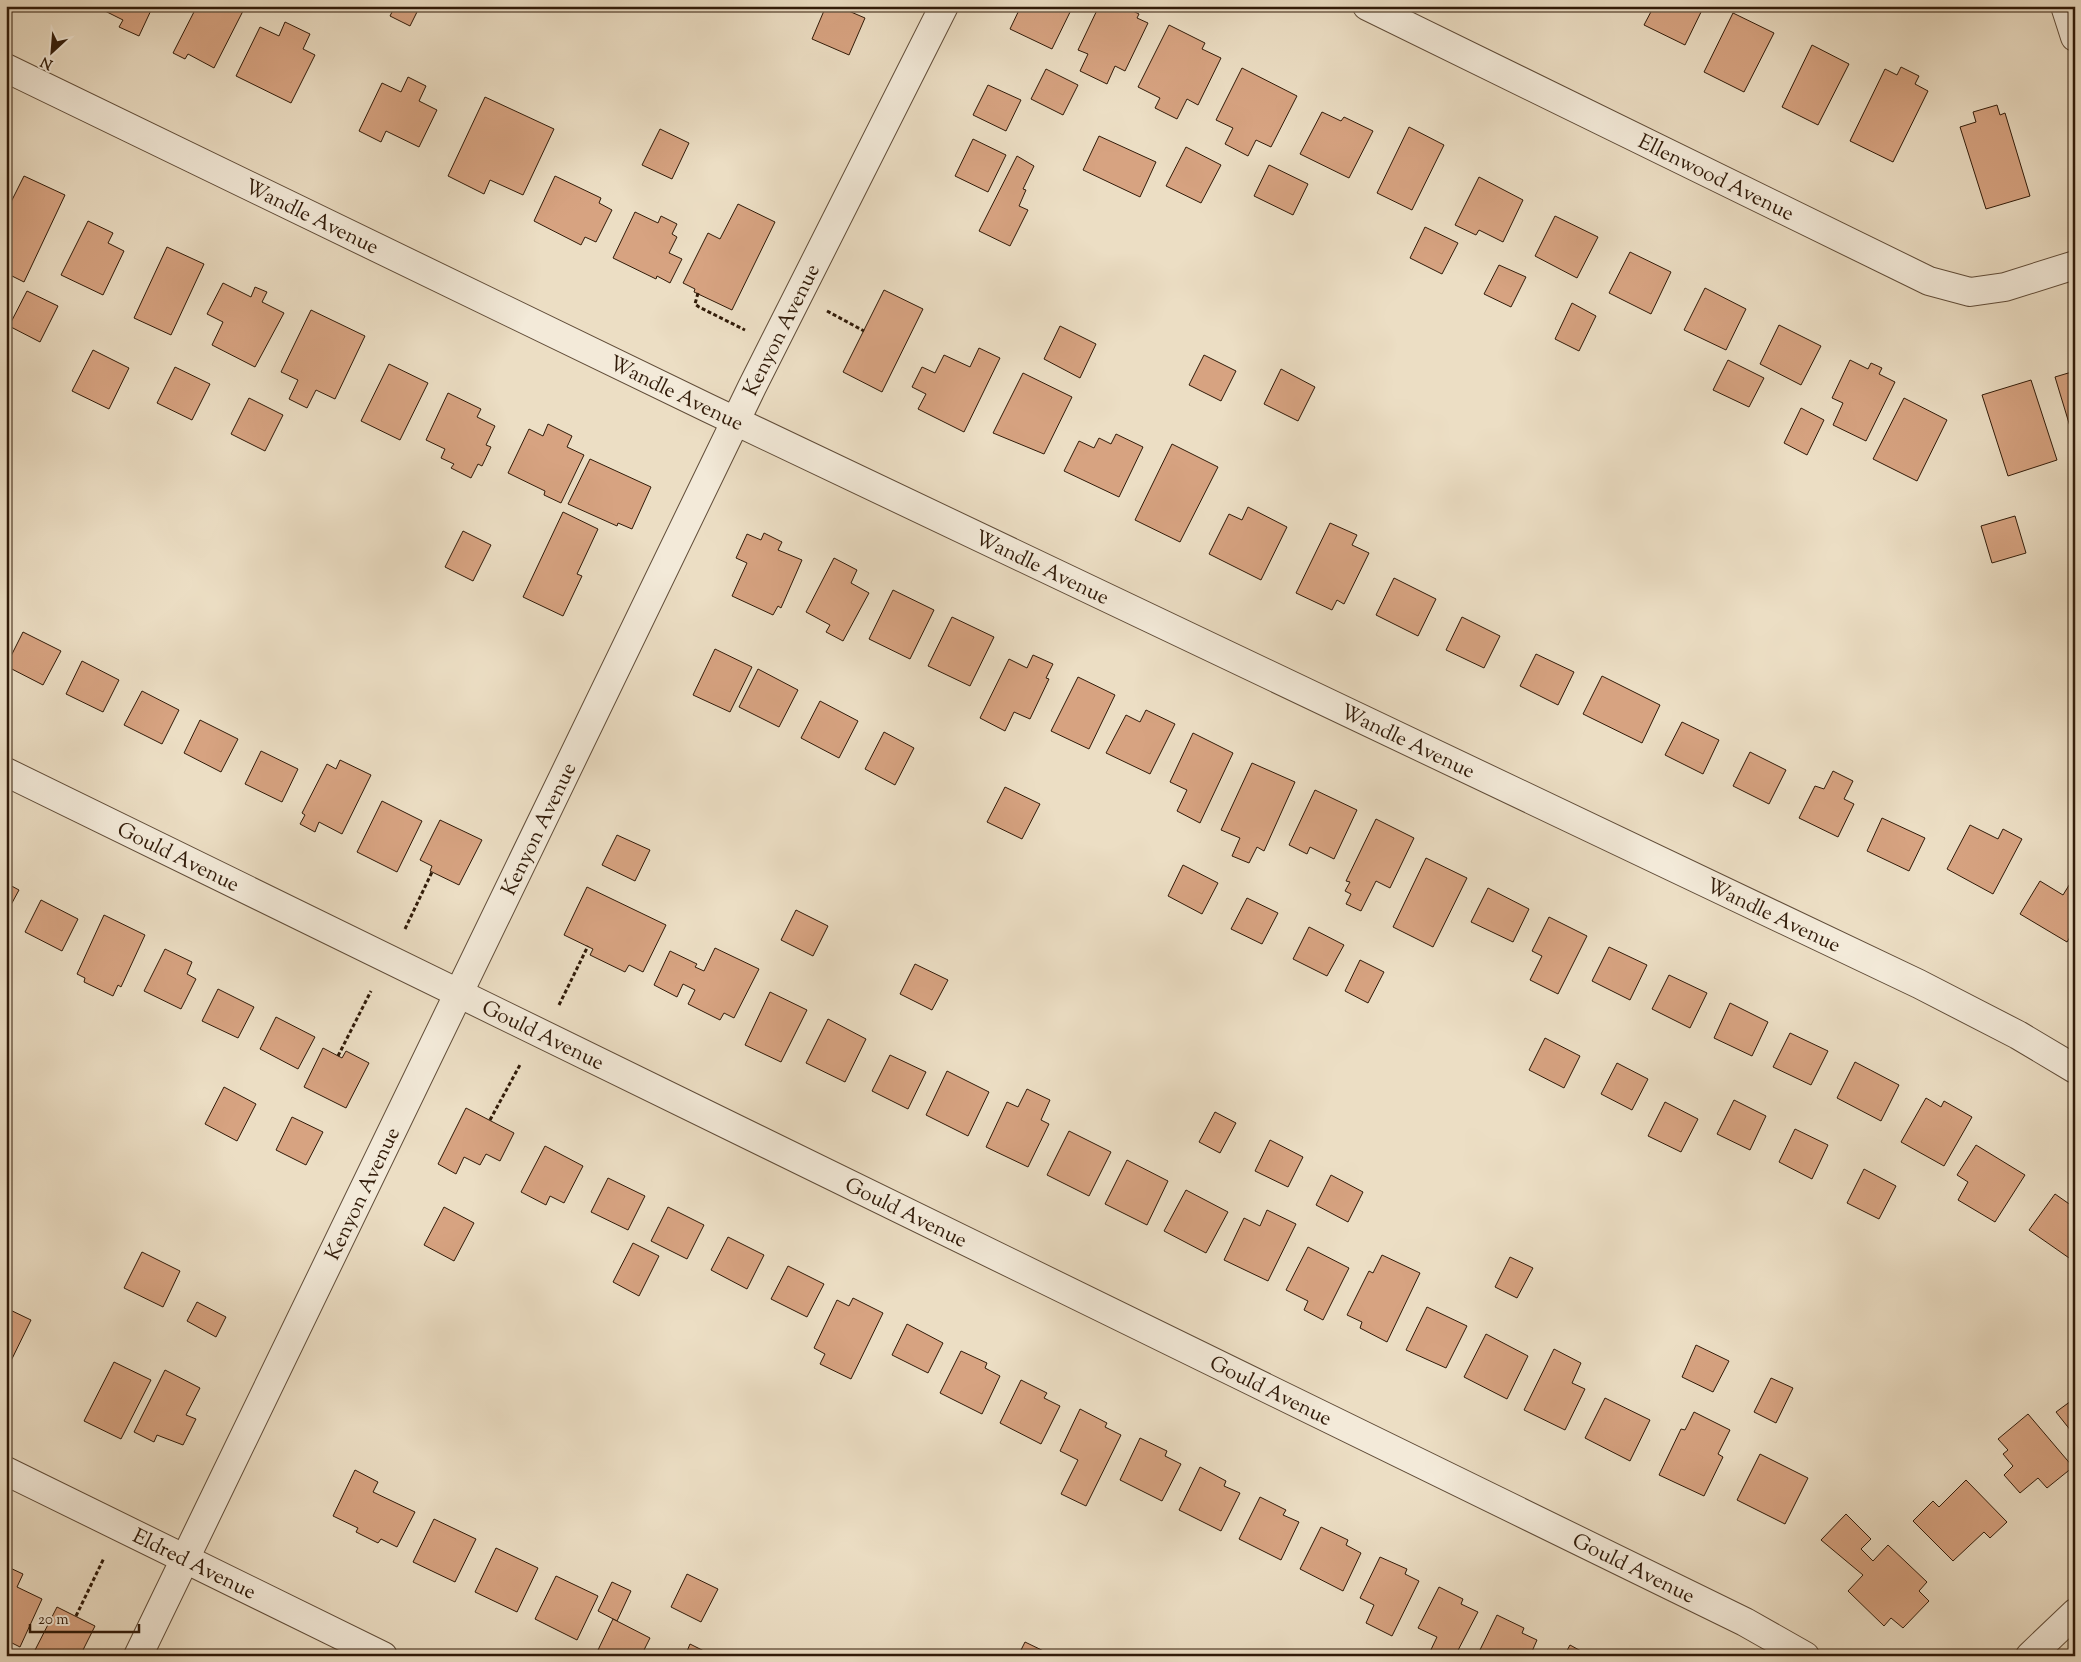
<svg xmlns="http://www.w3.org/2000/svg" width="2081" height="1662" font-family="'Sorts Mill Goudy',serif">
<style>
.building{fill:#d7a381;stroke:#311b09}
.lines{fill:none;stroke-linecap:round;stroke-linejoin:round}
.minor-casing{stroke:#604c38;stroke-width:30}
.path{stroke:#311b09;stroke-width:3;stroke-dasharray:4 2.5;stroke-linecap:butt}
.minor{stroke:#f3ead9;stroke-width:28}
.labels{text-anchor:middle;stroke-width:4;stroke-linejoin:round;paint-order:stroke}
.street-label{font-size:21px;fill:#311b09;stroke:#f3ead9}
</style>
<rect width="100%" height="100%" fill="#ecdec4"/>
<filter id="stains"><feTurbulence type="fractalNoise" baseFrequency=".004" numOctaves="4"/><feColorMatrix values="0 0 0 0 .2 0 0 0 0 .09 0 0 0 0 .02 0 0 0 .5 -.17"/></filter>
<radialGradient id="worn" r=".72"><stop offset=".6" stop-color="#630" stop-opacity="0"/><stop offset="1" stop-color="#630" stop-opacity=".3"/></radialGradient>
<g class="building">
<path d="M95 6H153L139 36 119 27 123 20Z"/>
<path d="M197 6H239L244 9 214 68 188 54 185 59 173 53Z"/>
<path d="M395 6H420L410 26 390 16Z"/>
<path d="M826 6H837L865 18 849 55 812 39Z"/>
<path d="M1021 6H1073L1052 49 1010 29Z"/>
<path d="M1099 6H1123L1139 14 1137 18 1148 23 1125 71 1115 66 1107 84 1080 71 1088 54 1078 50Z"/>
<path d="M1654 6H1701L1703 8 1685 45 1644 25Z"/>
<path d="M1733 13 1774 33 1744 92 1704 72Z"/>
<path d="M285 22 310 34 303 49 315 55 291 103 236 76 260 27 279 36Z"/>
<path d="M1169 25 1205 43 1202 49 1221 58 1198 105 1187 99 1177 119 1155 108 1160 98 1138 87Z"/>
<path d="M1812 45 1849 64 1818 125 1782 107Z"/>
<path d="M1901 67 1919 76 1915 84 1928 91 1893 162 1850 141 1885 69 1897 75Z"/>
<path d="M1242 68 1297 96 1271 147 1256 140 1248 156 1225 144 1233 128 1216 120Z"/>
<path d="M1046 69 1078 85 1063 115 1031 99Z"/>
<path d="M408 77 426 86 419 101 437 110 419 147 386 131 381 142 359 131 382 83 401 92Z"/>
<path d="M988 85 1021 100 1006 131 973 115Z"/>
<path d="M485 97 554 129 523 195 490 180 484 194 448 176Z"/>
<path d="M1997 105 2000 115 2005 113 2030 196 1986 209 1960 127 1976 122 1973 112Z"/>
<path d="M1322 112 1341 121 1344 117 1373 131 1349 178 1300 154Z"/>
<path d="M1409 127 1444 145 1412 210 1377 193Z"/>
<path d="M660 129 689 143 672 179 642 165Z"/>
<path d="M1099 136 1156 162 1140 197 1083 170Z"/>
<path d="M973 139 1006 155 988 192 955 176Z"/>
<path d="M1186 147 1221 165 1201 203 1166 186Z"/>
<path d="M1017 156 1034 166 1023 189 1026 190 1019 206 1028 210 1010 246 979 231Z"/>
<path d="M1269 165 1308 184 1293 215 1254 196Z"/>
<path d="M24 176 65 195 24 282 6 273V212Z"/>
<path d="M555 176 601 198 599 203 612 210 596 242 585 237 581 245 534 221Z"/>
<path d="M1479 177 1523 200 1503 242 1479 230 1476 235 1455 225Z"/>
<path d="M738 204 775 222 732 310 694 292 695 289 683 283 708 233 720 239Z"/>
<path d="M635 212 658 223 661 216 677 224 672 234 677 237 669 253 682 259 670 283 657 276 656 279 613 258Z"/>
<path d="M1555 216 1598 237 1577 278 1535 256Z"/>
<path d="M88 221 113 233 108 243 124 251 103 295 61 275Z"/>
<path d="M1425 227 1458 243 1442 274 1410 258Z"/>
<path d="M167 247 204 264 171 335 134 318Z"/>
<path d="M1630 252 1671 272 1651 314 1609 293Z"/>
<path d="M1499 265 1526 277 1511 307 1484 294Z"/>
<path d="M223 283 251 297 255 287 267 292 262 302 284 313 255 367 212 345 223 322 207 314Z"/>
<path d="M1705 288 1746 309 1726 350 1684 330Z"/>
<path d="M884 290 923 309 882 392 843 372Z"/>
<path d="M27 291 58 306 40 342 9 326Z"/>
<path d="M1572 303 1596 316 1579 351 1555 339Z"/>
<path d="M311 310 365 336 335 399 316 390 307 408 289 399 298 380 281 372Z"/>
<path d="M1779 325 1821 346 1801 385 1760 364Z"/>
<path d="M1060 326 1096 344 1080 378 1044 359Z"/>
<path d="M979 348 1000 358 964 432 918 409 926 394 912 387 922 367 935 373 944 355 970 367Z"/>
<path d="M93 350 129 368 109 409 72 391Z"/>
<path d="M1204 355 1236 371 1221 401 1189 385Z"/>
<path d="M1728 360 1764 378 1749 407 1713 390Z"/>
<path d="M1850 360 1868 369 1871 363 1882 368 1879 374 1895 382 1866 441 1833 425 1843 403 1832 398Z"/>
<path d="M389 364 428 383 400 440 361 421Z"/>
<path d="M175 367 210 384 192 420 157 403Z"/>
<path d="M1281 369 1315 387 1298 421 1264 404Z"/>
<path d="M2075 371V443L2055 377Z"/>
<path d="M1023 373 1072 397 1044 454 993 433Z"/>
<path d="M2031 380 2057 460 2008 476 1982 395Z"/>
<path d="M448 393 481 409 477 417 495 426 486 445 491 447 482 466 478 464 471 478 451 468 454 464 441 458 445 449 426 440Z"/>
<path d="M249 398 283 415 265 451 231 434Z"/>
<path d="M1904 398 1947 420 1917 481 1873 459Z"/>
<path d="M1801 408 1824 420 1807 455 1784 443Z"/>
<path d="M548 424 572 436 567 447 584 455 561 503 544 495 545 491 508 473 529 429 543 436Z"/>
<path d="M1116 434 1143 447 1119 497 1064 471 1079 441 1094 448 1099 438 1111 444Z"/>
<path d="M1172 444 1218 467 1180 542 1135 520Z"/>
<path d="M590 459 651 487 632 529 618 523 617 526 568 504Z"/>
<path d="M1248 507 1287 527 1261 580 1209 554 1229 514 1242 520Z"/>
<path d="M563 512 598 529 577 574 582 576 563 616 523 597Z"/>
<path d="M2015 516 2026 553 1992 563 1981 526Z"/>
<path d="M1330 523 1357 535 1352 545 1369 553 1344 604 1337 600 1332 610 1296 593Z"/>
<path d="M463 531 491 545 473 581 445 567Z"/>
<path d="M764 533 782 542 778 550 802 560 781 608 778 606 773 615 732 596 747 563 736 558 747 534 761 540Z"/>
<path d="M834 558 857 570 851 583 869 593 843 641 826 632 830 625 806 612Z"/>
<path d="M1394 578 1436 599 1418 636 1376 615Z"/>
<path d="M893 590 934 610 910 659 869 639Z"/>
<path d="M952 617 994 637 970 686 928 666Z"/>
<path d="M1462 617 1500 636 1484 668 1446 650Z"/>
<path d="M23 632 61 651 43 685 6 666Z"/>
<path d="M715 649 752 667 730 712 693 695Z"/>
<path d="M1536 654 1574 672 1558 705 1520 686Z"/>
<path d="M1033 655 1053 664 1046 678 1049 679 1030 719 1014 712 1005 731 980 718 1009 659 1027 668Z"/>
<path d="M82 661 119 680 103 712 66 694Z"/>
<path d="M758 669 798 690 779 727 739 707Z"/>
<path d="M1602 676 1660 705 1642 743 1583 714Z"/>
<path d="M1078 677 1115 695 1089 749 1051 731Z"/>
<path d="M142 691 179 710 162 744 124 725Z"/>
<path d="M820 701 858 721 839 758 801 738Z"/>
<path d="M1146 710 1175 724 1150 774 1106 753 1126 715 1140 722Z"/>
<path d="M200 720 238 739 221 772 184 753Z"/>
<path d="M1682 722 1719 740 1703 774 1665 755Z"/>
<path d="M884 732 914 748 895 785 865 769Z"/>
<path d="M1193 733 1233 753 1200 823 1177 811 1187 790 1170 782Z"/>
<path d="M261 751 298 769 282 802 245 784Z"/>
<path d="M1750 752 1786 770 1769 804 1733 786Z"/>
<path d="M340 760 371 775 342 834 319 822 315 832 300 824 305 815 302 813 327 764 336 769Z"/>
<path d="M1252 763 1295 782 1264 851 1257 847 1249 863 1232 856 1240 838 1221 830Z"/>
<path d="M1833 771 1853 781 1844 799 1854 804 1838 837 1799 818 1815 786 1824 789Z"/>
<path d="M1005 787 1040 804 1022 839 987 822Z"/>
<path d="M1315 790 1357 810 1334 859 1310 847 1307 854 1289 845Z"/>
<path d="M382 801 422 821 397 872 357 852Z"/>
<path d="M1882 818 1925 838 1909 871 1867 851Z"/>
<path d="M1376 819 1414 838 1390 888 1376 881 1361 911 1346 904 1351 894 1345 891 1350 882 1346 881Z"/>
<path d="M440 820 482 840 459 885 430 871 432 866 420 860Z"/>
<path d="M1970 825 1998 839 2003 829 2022 839 1993 894 1947 869Z"/>
<path d="M617 835 650 850 635 881 602 865Z"/>
<path d="M1426 858 1467 878 1433 947 1393 927Z"/>
<path d="M1183 865 1218 883 1202 914 1168 896Z"/>
<path d="M2040 881 2063 895 2071 882 2075 884V929L2067 942 2020 914Z"/>
<path d="M6 883 19 890 6 914Z"/>
<path d="M587 887 666 925 643 972 629 965 625 972 590 955 593 949 564 935Z"/>
<path d="M1488 888 1529 909 1513 942 1471 922Z"/>
<path d="M1247 898 1278 913 1262 944 1231 929Z"/>
<path d="M41 900 78 919 62 951 25 932Z"/>
<path d="M796 910 828 926 813 956 781 940Z"/>
<path d="M104 915 145 935 121 987 118 985 113 996 84 982 85 978 77 974Z"/>
<path d="M1549 917 1587 936 1558 994 1530 980 1542 956 1532 951Z"/>
<path d="M1309 927 1344 945 1327 976 1293 959Z"/>
<path d="M1609 947 1647 965 1630 1000 1592 981Z"/>
<path d="M715 948 759 969 734 1018 724 1013 720 1020 688 1004 695 990 683 984 677 997 654 985 670 951 697 964 695 967 704 971Z"/>
<path d="M165 949 192 962 187 974 196 979 181 1009 144 991Z"/>
<path d="M1360 960 1384 972 1368 1003 1345 991Z"/>
<path d="M915 964 948 980 932 1010 900 994Z"/>
<path d="M1669 975 1707 993 1690 1028 1652 1009Z"/>
<path d="M218 989 254 1007 238 1038 202 1021Z"/>
<path d="M770 992 807 1010 781 1062 745 1045Z"/>
<path d="M1730 1003 1768 1022 1752 1056 1714 1038Z"/>
<path d="M276 1017 315 1037 298 1069 260 1049Z"/>
<path d="M828 1019 866 1039 845 1082 806 1063Z"/>
<path d="M1790 1033 1828 1051 1811 1085 1773 1067Z"/>
<path d="M1545 1038 1580 1056 1564 1088 1529 1070Z"/>
<path d="M323 1048 342 1058 346 1051 369 1063 346 1108 304 1087Z"/>
<path d="M890 1055 926 1072 908 1109 872 1091Z"/>
<path d="M1855 1062 1899 1085 1881 1121 1837 1098Z"/>
<path d="M1617 1063 1648 1079 1632 1110 1601 1094Z"/>
<path d="M947 1071 989 1092 968 1136 926 1115Z"/>
<path d="M224 1087 256 1104 237 1141 205 1124Z"/>
<path d="M1027 1089 1050 1100 1041 1120 1049 1124 1028 1167 986 1147 1007 1102 1018 1107Z"/>
<path d="M1926 1098 1941 1107 1944 1101 1972 1117 1944 1166 1901 1142Z"/>
<path d="M1734 1100 1766 1116 1750 1150 1717 1134Z"/>
<path d="M1665 1102 1698 1119 1681 1152 1648 1136Z"/>
<path d="M466 1108 514 1133 500 1161 486 1154 480 1165 464 1157 456 1174 438 1164Z"/>
<path d="M1215 1112 1236 1123 1220 1153 1199 1142Z"/>
<path d="M292 1117 323 1132 306 1165 276 1150Z"/>
<path d="M1795 1129 1828 1145 1812 1179 1779 1162Z"/>
<path d="M1069 1131 1111 1152 1089 1196 1047 1175Z"/>
<path d="M1270 1140 1303 1157 1288 1187 1255 1171Z"/>
<path d="M1976 1145 2025 1175 1995 1222 1958 1200 1968 1182 1957 1175Z"/>
<path d="M545 1146 583 1166 564 1203 550 1196 546 1205 521 1192Z"/>
<path d="M1127 1160 1168 1181 1147 1225 1105 1204Z"/>
<path d="M1864 1169 1896 1186 1879 1219 1847 1203Z"/>
<path d="M1331 1175 1363 1192 1348 1222 1316 1205Z"/>
<path d="M608 1178 645 1196 628 1230 591 1212Z"/>
<path d="M1186 1190 1228 1212 1206 1253 1164 1231Z"/>
<path d="M2055 1194 2075 1208V1256L2072 1260 2029 1230Z"/>
<path d="M444 1207 474 1223 454 1261 424 1245Z"/>
<path d="M668 1207 704 1225 687 1259 651 1241Z"/>
<path d="M1267 1210 1296 1224 1268 1281 1224 1260 1244 1218 1260 1226Z"/>
<path d="M728 1237 764 1255 747 1289 711 1270Z"/>
<path d="M633 1243 659 1256 639 1296 613 1282Z"/>
<path d="M1308 1247 1349 1268 1323 1320 1304 1310 1308 1301 1286 1290Z"/>
<path d="M142 1252 180 1271 163 1307 124 1288Z"/>
<path d="M1382 1255 1420 1273 1387 1342 1360 1328 1362 1322 1347 1315 1369 1271 1373 1273Z"/>
<path d="M1510 1257 1533 1268 1517 1298 1495 1287Z"/>
<path d="M788 1266 824 1284 807 1317 771 1299Z"/>
<path d="M853 1298 883 1313 851 1379 820 1364 825 1354 814 1348 837 1300 849 1306Z"/>
<path d="M197 1302 226 1317 216 1337 187 1321Z"/>
<path d="M1427 1307 1467 1326 1446 1368 1406 1350Z"/>
<path d="M6 1308 31 1320 6 1371Z"/>
<path d="M907 1324 943 1343 928 1373 892 1355Z"/>
<path d="M1486 1334 1528 1356 1507 1399 1464 1377Z"/>
<path d="M1696 1345 1729 1361 1713 1392 1682 1377Z"/>
<path d="M1554 1349 1581 1363 1572 1383 1585 1389 1565 1430 1524 1410Z"/>
<path d="M961 1351 987 1363 985 1368 1000 1376 982 1414 940 1393Z"/>
<path d="M114 1362 151 1380 121 1439 84 1421Z"/>
<path d="M165 1370 200 1388 186 1415 196 1419 183 1445 157 1435 154 1442 134 1432Z"/>
<path d="M1771 1378 1793 1388 1776 1423 1754 1412Z"/>
<path d="M1021 1380 1047 1393 1044 1398 1060 1406 1041 1444 1000 1423Z"/>
<path d="M1605 1398 1650 1420 1630 1461 1585 1438Z"/>
<path d="M2075 1398V1436L2056 1412Z"/>
<path d="M1080 1409 1107 1423 1105 1427 1121 1435 1086 1506 1061 1494 1078 1460 1060 1451Z"/>
<path d="M1694 1412 1730 1430 1718 1454 1723 1457 1704 1496 1659 1475 1681 1429 1685 1430Z"/>
<path d="M2028 1414 2073 1467 2047 1488 2038 1478 2020 1493 2004 1475 2013 1466 2003 1454 2008 1450 1998 1439Z"/>
<path d="M1140 1438 1167 1451 1165 1456 1181 1464 1162 1501 1120 1480Z"/>
<path d="M1760 1454 1808 1478 1785 1524 1737 1500Z"/>
<path d="M1200 1467 1226 1481 1224 1486 1240 1493 1221 1531 1179 1510Z"/>
<path d="M355 1470 378 1482 373 1492 415 1512 397 1547 381 1539 378 1543 356 1532 358 1528 333 1516Z"/>
<path d="M1966 1480 2007 1522 1990 1538 1984 1532 1953 1561 1913 1521 1933 1501 1939 1507Z"/>
<path d="M1260 1497 1286 1510 1283 1515 1299 1522 1281 1560 1239 1539Z"/>
<path d="M1846 1514 1871 1539 1861 1549 1873 1561 1888 1545 1927 1582 1919 1591 1929 1601 1903 1628 1891 1618 1884 1626 1848 1591 1863 1575 1821 1540Z"/>
<path d="M434 1519 476 1539 455 1582 413 1562Z"/>
<path d="M1321 1527 1348 1540 1346 1545 1361 1553 1343 1591 1300 1569Z"/>
<path d="M496 1548 538 1568 517 1612 475 1592Z"/>
<path d="M1380 1557 1407 1569 1405 1574 1419 1581 1392 1636 1366 1623 1374 1605 1360 1598Z"/>
<path d="M8 1567 23 1574 17 1587 42 1599 20 1647 6 1640Z"/>
<path d="M687 1574 718 1589 701 1622 671 1607Z"/>
<path d="M556 1576 598 1596 577 1640 535 1619Z"/>
<path d="M612 1582 631 1591 617 1621 598 1611Z"/>
<path d="M1439 1587 1463 1599 1461 1604 1478 1612 1455 1656H1428L1437 1637 1418 1628Z"/>
<path d="M57 1607 95 1626 80 1656H32Z"/>
<path d="M1497 1615 1524 1628 1522 1633 1537 1640 1530 1656H1477Z"/>
<path d="M613 1619 650 1638 641 1656H604L597 1652Z"/>
<path d="M1025 1642 1054 1656H1018Z"/>
<path d="M690 1644 714 1656H685Z"/>
<path d="M1570 1645 1590 1656H1564Z"/>
</g>
<g class="lines">
<g class="minor-casing">
<g id="minor">
<path id="s1" d="M1367 6 1929 281 1970 292 2005 287 2075 265"/>
<path d="M2065 6 2075 37"/>
<path id="s2" d="M6 68 708 408 1919 984 2018 1035 2075 1069"/>
<path id="s3" d="M6 772 1745 1622 1805 1656"/>
<path id="s4" d="M6 1471 383 1656"/>
<path id="s5" d="M138 1656 752 387 944 6"/>
<path d="M2030 1656 2075 1613"/>
</g>
</g>
<g class="path">
<path d="M698 293 695 304 699 307 745 330"/>
<path d="M827 311 864 331"/>
<path d="M405 929 432 872"/>
<path d="M559 1005 588 946"/>
<path d="M338 1056 371 991"/>
<path d="M490 1120 521 1063"/>
<path d="M76 1616 104 1558"/>
</g>
<use href="#minor" class="minor"/>
</g>
<g class="labels">
<g class="street-label">
<text dy="7" stroke="none"><textPath href="#s1" startOffset="389">Ellenwood Avenue</textPath></text>
<text dy="7" stroke="none"><textPath href="#s2" startOffset="340">Wandle Avenue</textPath></text>
<text dy="7" stroke="none"><textPath href="#s5" startOffset="1474">Kenyon Avenue</textPath></text>
<text dy="7" stroke="none"><textPath href="#s2" startOffset="745">Wandle Avenue</textPath></text>
<text dy="7" stroke="none"><textPath href="#s2" startOffset="1150">Wandle Avenue</textPath></text>
<text dy="7" stroke="none"><textPath href="#s2" startOffset="1555">Wandle Avenue</textPath></text>
<text dy="7" stroke="none"><textPath href="#s5" startOffset="919">Kenyon Avenue</textPath></text>
<text dy="7" stroke="none"><textPath href="#s3" startOffset="192">Gould Avenue</textPath></text>
<text dy="7" stroke="none"><textPath href="#s2" startOffset="1960">Wandle Avenue</textPath></text>
<text dy="7" stroke="none"><textPath href="#s3" startOffset="598">Gould Avenue</textPath></text>
<text dy="7" stroke="none"><textPath href="#s5" startOffset="514">Kenyon Avenue</textPath></text>
<text dy="7" stroke="none"><textPath href="#s3" startOffset="1002">Gould Avenue</textPath></text>
<text dy="7" stroke="none"><textPath href="#s3" startOffset="1408">Gould Avenue</textPath></text>
<text dy="7" stroke="none"><textPath href="#s4" startOffset="210">Eldred Avenue</textPath></text>
<text dy="7" stroke="none"><textPath href="#s3" startOffset="1812">Gould Avenue</textPath></text>
</g>
</g>
<rect width="2081" height="1662" fill="none" stroke="#ecdec4" stroke-width="25"/>
<rect x="8" y="8" width="2066" height="1647" fill="none" stroke="#311b09" stroke-width="2.5"/>
<rect x="12" y="12" width="2056" height="1637" fill="none" stroke="#311b09"/>
<g transform="translate(52 52) rotate(206)" stroke="#f3ead9" stroke-width="4" paint-order="stroke">
<path d="M0-4L9 19L0 12L-9 19Z" fill="#311b09"/>
<text y="-8" font-size="14" font-weight="bold" text-anchor="middle" fill="#311b09">N</text>
</g>
<path d="M30 1624v8h109v-8" fill="none" stroke="#311b09" stroke-width="2.5"/>
<text x="38" y="1624" font-size="15" fill="#311b09" stroke="#f3ead9" stroke-width="4" paint-order="stroke">20 m</text>
<rect width="100%" height="100%" filter="url(#stains)"/>
<rect width="100%" height="100%" fill="url(#worn)"/>
</svg>
